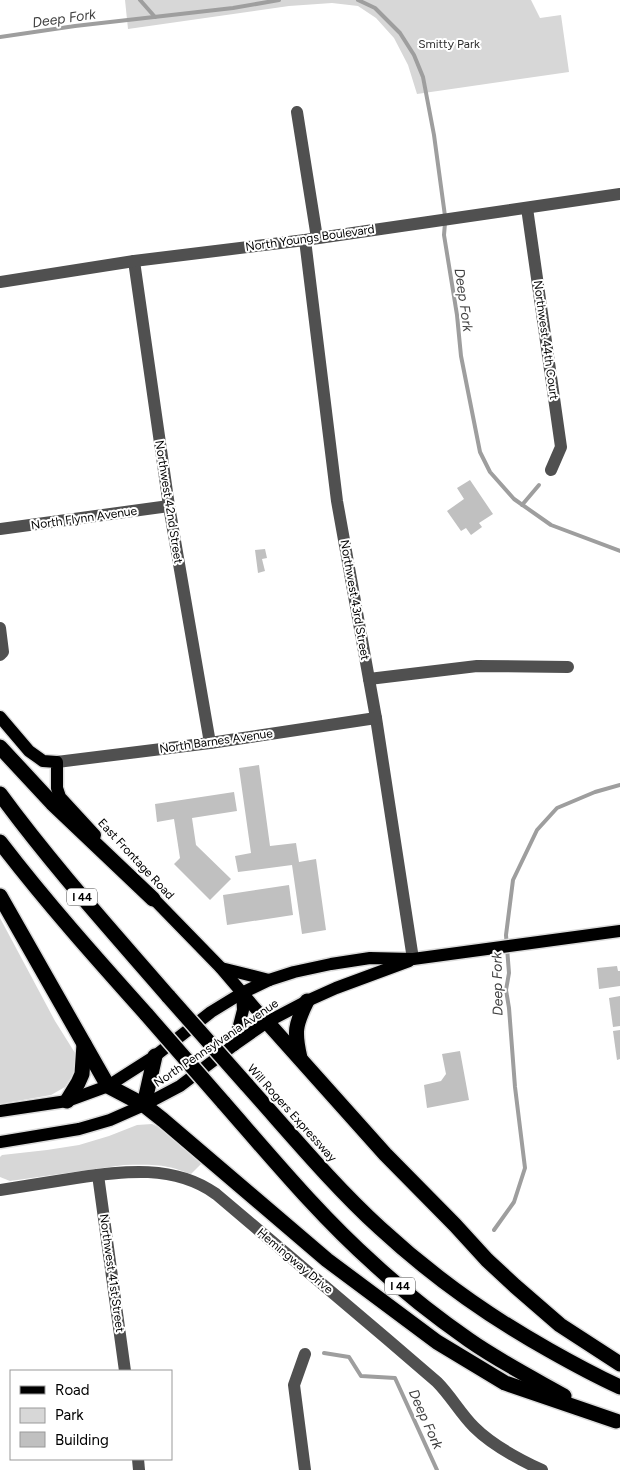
<svg xmlns="http://www.w3.org/2000/svg" width="620" height="1470" font-family="Figtree,sans-serif">
<style>
.green{fill:#d7d7d7}
.lines{fill:none;stroke-linecap:round;stroke-linejoin:round}
.stream{stroke:#9e9e9e;stroke-width:4}
.building{fill:#c0c0c0}
.major-casing{stroke:#dbdbdb;stroke-width:15}
.highway-casing{stroke:#dbdbdb;stroke-width:18}
.minor{stroke:#505050;stroke-width:12}
.major{stroke:#000;stroke-width:12}
.highway{stroke:#000;stroke-width:15}
.highway-bridge-casing{stroke:#dbdbdb;stroke-width:18;stroke-linecap:butt}
.highway-bridge{stroke:#000;stroke-width:15}
.labels{text-anchor:middle;stroke-width:4;stroke-linejoin:round;paint-order:stroke}
.shield{fill:#fff;stroke:#4c4c4c;stroke-width:1}
.shield-label{font-size:11px;font-weight:bold;fill:#000}
.park-label{font-size:12px;fill:#2e2e2e;stroke:#fff}
.street-label{font-size:12px;fill:#000;stroke:#fff}
.water-label{font-size:14px;font-style:italic;fill:#3f3f3f;stroke:#fff}
</style>
<rect width="100%" height="100%" fill="#fff"/>
<g class="green">
<path d="M125 0H531L540 18 561 15 569 72 417 94 408 65 394 38 376 18 358 6 332 3 289 6 128 29Z"/>
<path d="M0 918 55 1021 75 1053V1071L65 1087 51 1095 0 1104Z"/>
<path d="M152 1124 165 1130 202 1163 191 1174C184 1172 176 1168 168 1167 154 1164 139 1165 124 1165L10 1181 0 1177V1157L2 1155 47 1150 79 1145 109 1136 137 1125Z"/>
</g>
<g class="lines">
<g class="stream">
<path d="M140 0 155 17"/>
<path d="M358 0 375 8 400 33 414 55 423 77 434 135 445 216"/>
<path d="M0 37 75 26 233 8 279 0"/>
<path d="M445 223 444 235 457 315 461 356 480 452 490 472 514 499 551 525 620 551"/>
<path d="M522 505 539 485"/>
<path d="M494 1230 514 1202 525 1168 515 1087 509 1008 506 990 509 973 506 935 513 880 537 830 557 808 595 792 620 785"/>
<path d="M324 1353 349 1357 361 1376 395 1378 437 1470"/>
</g>
</g>
<g class="building">
<path d="M470 480 493 514 479 523 482 527 471 535 466 528 461 531 447 511 464 499 457 488Z"/>
<path d="M265 549 267 558 262 559 265 571 258 573 255 550Z"/>
<path d="M259 765 270 846 296 843 299 862 316 859 326 930 302 934 292 865 238 872 235 856 251 853 239 768Z"/>
<path d="M234 792 237 811 192 818 196 845 231 879 210 900 174 864 180 858 174 819 157 822 155 804Z"/>
<path d="M289 885 293 915 227 925 223 895Z"/>
<path d="M617 966 618 971H620V986L599 989 597 968Z"/>
<path d="M620 996V1026L613 1027 609 998Z"/>
<path d="M620 1030V1059L617 1060 613 1031Z"/>
<path d="M460 1051 469 1100 427 1108 424 1085 441 1081 446 1074 442 1054Z"/>
</g>
<g class="lines">
<g class="major-casing">
<g id="major">
<path d="M0 717 29 751 43 761 57 762V788L60 797 95 835"/>
<path d="M147 892 221 968 267 1022"/>
<path d="M221 968 269 980"/>
<path d="M234 1045 243 1010 242 993"/>
<path d="M0 1111 67 1101 108 1086 155 1056 211 1012 242 993 269 980 294 972 331 964 370 958 413 959 620 931"/>
<path d="M0 1142 79 1129 110 1120 144 1105 180 1086 234 1045 267 1022 307 1001 336 988 409 961"/>
</g>
</g>
<g class="highway-casing">
<g id="highway">
<path d="M0 747 52 803 153 899"/>
<path d="M0 794C52 865 111 930 169 997"/>
<path d="M0 842C46 902 96 958 147 1015"/>
<path d="M0 896 108 1086 144 1105 163 1120 327 1260 437 1342 505 1383 616 1421"/>
<path d="M267 1022 385 1154 455 1225 487 1260 515 1286 560 1325 620 1364"/>
<path d="M300 1058C294 1032 295 1025 307 1001"/>
<path d="M246 1084C290 1133 332 1184 380 1228 432 1276 488 1316 549 1350 572 1363 596 1376 620 1387"/>
<path d="M67 1101 78 1083 82 1074 84 1044"/>
<path d="M223 1102C272 1158 319 1215 374 1264 403 1291 436 1317 469 1340 499 1361 532 1378 564 1396"/>
<path d="M144 1105 155 1056"/>
</g>
</g>
<g class="minor">
<path d="M297 112 317 238"/>
<path d="M527 208 561 447 551 470"/>
<path d="M305 240 337 501 376 718 413 959"/>
<path d="M134 261 169 506 210 743"/>
<path d="M0 282 134 261 305 240 620 194"/>
<path d="M0 529 169 506"/>
<path d="M0 628 3 652 0 655"/>
<path d="M369 679 477 666 568 667"/>
<path d="M57 762 210 743 376 718"/>
<path d="M98 1175 125 1371"/>
<path d="M0 1190C25 1186 51 1182 76 1178 124 1171 174 1164 216 1194L387 1339 437 1382C451 1396 460 1413 474 1427 493 1446 518 1459 542 1470"/>
<path d="M305 1354 294 1385 305 1470"/>
<path d="M138 1459 139 1470"/>
</g>
<use href="#major" class="major"/>
<use href="#highway" class="highway"/>
<g class="highway-bridge-casing">
<g id="highway-bridge">
<path d="M169 997 246 1084"/>
<path d="M147 1015 223 1102"/>
</g>
</g>
<use href="#highway-bridge" class="highway-bridge"/>
</g>
<g class="labels">
<g class="shield">
<rect x="67" y="888.5" width="30" height="17" rx="4"/>
<rect x="385" y="1277.5" width="30" height="17" rx="4"/>
</g>
<g class="shield-label">
<text x="82" y="901">I 44</text>
<text x="400" y="1290">I 44</text>
</g>
<g class="park-label">
<text x="449" y="48">Smitty Park</text>
</g>
<g class="street-label">
<text transform="translate(310 238) rotate(-8)" y="4">North Youngs Boulevard</text>
<text transform="translate(546 340) rotate(82)" y="4">Northwest 44th Court</text>
<text transform="translate(169 502) rotate(81)" y="4">Northwest 42nd Street</text>
<text transform="translate(84 518) rotate(-8)" y="4">North Flynn Avenue</text>
<text transform="translate(355 600) rotate(80)" y="4">Northwest 43rd Street</text>
<text transform="translate(216 741) rotate(-8)" y="4">North Barnes Avenue</text>
<text transform="translate(136 859) rotate(47)" y="4">East Frontage Road</text>
<text transform="translate(216 1043) rotate(-34)" y="4">North Pennsylvania Avenue</text>
<text transform="translate(292 1113) rotate(48)" y="4">Will Rogers Expressway</text>
<text transform="translate(295 1261) rotate(40)" y="4">Hemingway Drive</text>
<text transform="translate(112 1273) rotate(82)" y="4">Northwest 41st Street</text>
</g>
<g class="water-label">
<text transform="translate(64 18) rotate(-8)" y="5">Deep Fork</text>
<text transform="translate(464 300) rotate(82)" y="5">Deep Fork</text>
<text transform="translate(497 984) rotate(-91)" y="5">Deep Fork</text>
<text transform="translate(426 1419) rotate(66)" y="5">Deep Fork</text>
</g>
</g>
<rect x="10" y="1370" width="162" height="90" fill="#ffffff" stroke="#999999"/>
<rect x="20" y="1386" width="25" height="8" fill="#000000" stroke="#999999"/>
<text x="55" y="1395" font-size="15" fill="#000000">Road</text>
<rect x="20" y="1408" width="25" height="15" fill="#d7d7d7" stroke="#999999"/>
<text x="55" y="1420" font-size="15" fill="#000000">Park</text>
<rect x="20" y="1432" width="25" height="15" fill="#c0c0c0" stroke="#999999"/>
<text x="55" y="1445" font-size="15" fill="#000000">Building</text>
</svg>
